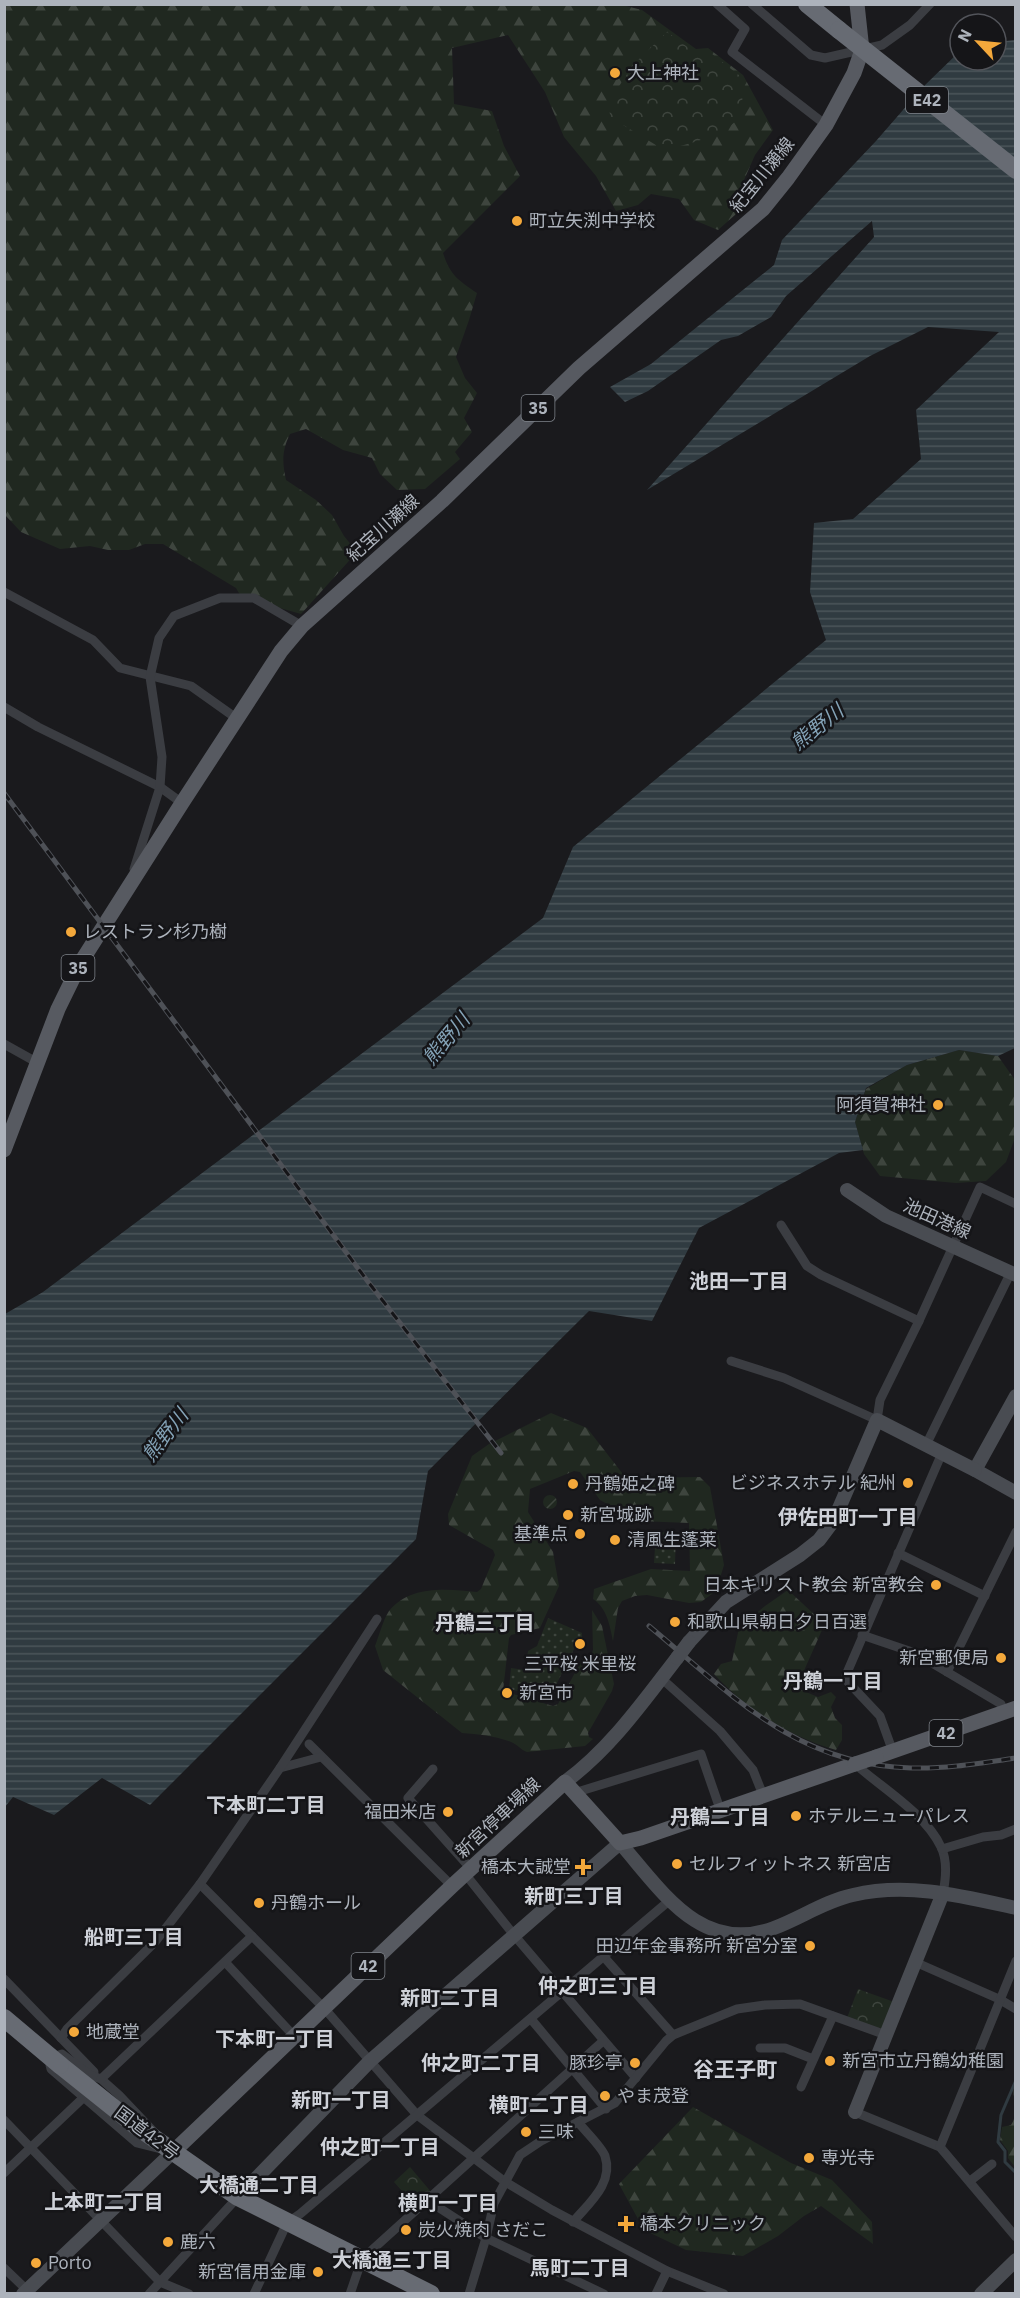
<svg xmlns="http://www.w3.org/2000/svg" width="1020" height="2298" font-family="'IBM Plex Sans','Noto Sans JP',sans-serif">
<style>
.grass{fill:url(#grass-dots)}
.forest{fill:url(#forest-firs)}
.park{fill:url(#park-crowns)}
.garden{fill:url(#garden-furrows)}
.water{fill:url(#water-rules)}
.lines{fill:none;stroke-linecap:round;stroke-linejoin:round}
.stream{stroke:#303b41;stroke-width:3}
.street{stroke:#3b3d42;stroke-width:9}
.secondary{stroke:#494c52;stroke-width:14}
.primary{stroke:#575a61;stroke-width:15}
.highway{stroke:#676b73;stroke-width:18}
.rail-casing{stroke:#4e5157;stroke-width:5}
.rail{stroke:#151518;stroke-width:3;stroke-dasharray:9;stroke-linecap:butt}
.secondary-bridge{stroke:#494c52;stroke-width:14}
.primary-bridge{stroke:#575a61;stroke-width:15}
.highway-bridge{stroke:#676b73;stroke-width:18}
.poi-dot{fill:#f3a83b;stroke:#151518;stroke-width:2}
.labels{text-anchor:middle;stroke-width:5;stroke-linejoin:round;paint-order:stroke}
.shield{fill:#151518;stroke:#7f848b;stroke-width:1.5}
.shield-label{font-size:16px;font-weight:bold;fill:#adb3bc}
.poi-label{font-size:18px;fill:#adb3bc;stroke:#151518;text-anchor:start}
.street-label{font-size:18px;fill:#adb3bc;stroke:#151518}
.water-label{font-size:20px;font-style:italic;fill:#84a3b7;stroke:#151518}
.neighbourhood-label{font-size:20px;font-weight:bold;fill:#ced1d8;stroke:#151518}
.quarter-label{font-size:21px;font-weight:bold;fill:#ced1d8;stroke:#151518}
</style>
<defs>
<pattern id="grass-dots" width="8" height="8" patternUnits="userSpaceOnUse" patternTransform="scale(1.5)"><rect width="8" height="8" fill="#202820"/><path d="M2 2h.1M6 6h.1" fill="none" stroke="#3e453e" stroke-width="1.8" stroke-linecap="round"/></pattern>
<pattern id="forest-firs" width="22" height="20" patternUnits="userSpaceOnUse" patternTransform="scale(1.5)"><rect width="22" height="20" fill="#202820"/><path d="M5 1l3.5 6h-7zM16 11l3.5 6h-7z" fill="#3e453e"/></pattern>
<pattern id="park-crowns" width="20" height="18" patternUnits="userSpaceOnUse" patternTransform="scale(1.5)"><rect width="20" height="18" fill="#202820"/><path d="M2 6a3 3 0 1 1 6 0M12 15a3 3 0 1 1 6 0" fill="none" stroke="#3e453e"/></pattern>
<pattern id="garden-furrows" width="10" height="10" patternUnits="userSpaceOnUse" patternTransform="scale(1.5)"><rect width="10" height="10" fill="#202820"/><path d="M-1 1l2-2M0 10L10 0M9 11l2-2" fill="none" stroke="#3e453e"/></pattern>
<pattern id="water-rules" width="6" height="5" patternUnits="userSpaceOnUse" patternTransform="scale(1.5)"><rect width="6" height="5" fill="#303b41"/><path d="M0 2.5h6" fill="none" stroke="#4b555a"/></pattern>
</defs>
<rect width="100%" height="100%" fill="#1a1a1d"/>
<g class="grass">
<path d="M656 1532 676 1533 675 1564 654 1563Z"/>
<path d="M548 1618 582 1633V1645L575 1647 550 1697 519 1688 518 1691 509 1689 511 1668 525 1670 528 1651 537 1646Z"/>
</g>
<g class="forest">
<path d="M5 5H622L642 10 696 49 708 48 743 75 773 130 755 155 737 196 744 207 718 230 694 220 679 199 651 194 638 205 616 211 596 176 564 137 545 92 508 35 452 48 454 104 492 111 504 146 520 176 443 253C450 275 458 280 477 293L469 320 456 357 465 378 477 393 464 418 472 432 455 452 460 459 425 489 397 490 380 474 372 458 343 450 306 429 290 434C282 450 282 462 286 480L316 500 332 515 344 536 357 552 301 614 259 602 243 600 236 588 163 544H145L129 550H108L90 546 60 549 21 532 5 515Z"/>
<path d="M959 1050 998 1056 1015 1080 1016 1135 1006 1162 986 1181 956 1183 880 1176 864 1154 855 1122 866 1089 907 1065Z"/>
<path d="M551 1413 587 1428 626 1478 700 1477 710 1487 724 1565 716 1591 701 1602 689 1603 647 1595 635 1596 622 1601 618 1608 613 1641C610 1626 607 1608 593 1599L594 1589 651 1569 690 1571 689 1523 639 1521 600 1500 580 1472 574 1471 530 1489 528 1512 553 1552 559 1586 540 1628 511 1635 509 1638 503 1691 553 1706 558 1704 583 1658 591 1655 593 1650 592 1610 602 1626 614 1684 612 1691 588 1733 589 1737 593 1739 585 1746 527 1752C521 1750 517 1744 511 1742 496 1736 478 1734 462 1733L383 1670 375 1646C379 1636 383 1620 389 1611 410 1585 447 1589 477 1592L481 1589 495 1555 493 1550 449 1525 448 1514 472 1456 489 1444Z"/>
<path d="M788 1590 816 1616 822 1630 799 1682V1689L818 1697 831 1692 836 1697 831 1707 835 1718 842 1725V1740L836 1750C790 1737 746 1709 714 1674L721 1664 732 1661 739 1628 765 1606Z"/>
<path d="M1015 2083V2167L1008 2158V2151L1000 2140 1002 2127 1011 2125C1020 2113 1010 2099 1015 2083Z"/>
<path d="M693 2107 791 2163 832 2180 872 2222 873 2244 821 2206 804 2216 778 2236 743 2256 686 2250 644 2230 619 2184Z"/>
</g>
<g class="park">
<path d="M667 32 693 51 707 50 740 76C740 87 744 99 742 109 738 134 684 145 664 150L610 117 609 101 634 64Z"/>
<path d="M858 1989 897 2003 885 2033 847 2018Z"/>
<path d="M410 2167 432 2193 416 2207 394 2182Z"/>
</g>
<circle class="garden" cx="550" cy="1502" r="7"/>
<path class="water" d="M1015 40V1048L998 1056 959 1050 907 1065 866 1088 855 1122 863 1150 839 1153 699 1228 652 1321 589 1311 428 1471 416 1539 150 1805 102 1778 54 1815 13 1797 5 1807V1314L43 1292 543 918 573 847 826 640 810 592 814 523 853 519 921 459 916 410 999 332 928 327 870 356 647 490 874 237 872 221 786 296 771 317 738 336 721 340 648 391 625 402 610 387 651 364 774 265 782 240 876 141 923 87 960 51V60H996V42Z"/>
<g class="lines">
<path class="stream" d="M1016 2080 1001 2115 998 2142 1005 2151V2162L1016 2173"/>
<g class="street">
<path d="M717 4 745 29 732 52 826 125"/>
<path d="M752 4 811 55 825 58 882 45 910 25 930 4"/>
<path d="M4 592 93 640 120 668 191 686 236 718"/>
<path d="M4 707 38 727 160 787 182 803"/>
<path d="M134 869 160 787 162 757 150 677 159 638 174 616 220 598H254L302 626"/>
<path d="M4 1044 38 1063"/>
<path d="M781 1225 807 1266 821 1275 919 1321"/>
<path d="M731 1361 784 1378 877 1420 880 1400 919 1321 980 1187 1016 1204"/>
<path d="M926 1445 1011 1272"/>
<path d="M898 1553 985 1596"/>
<path d="M862 1635 915 1653 1001 1704 1004 1712"/>
<path d="M947 1672 1016 1532"/>
<path d="M661 1678 720 1731 753 1770 763 1795"/>
<path d="M309 1744 452 1886"/>
<path d="M893 1752 880 1716 848 1682 846 1675 942 1453"/>
<path d="M855 1764C882 1788 926 1814 941 1847 948 1861 946 1878 943 1893"/>
<path d="M280 1768 321 1757"/>
<path d="M433 1769 408 1798 472 1870"/>
<path d="M574 1793 701 1754 720 1809"/>
<path d="M942 1849 983 1837 1001 1835 1016 1829"/>
<path d="M466 1875 514 1935 636 2078"/>
<path d="M200 1884 324 2008 417 2115 504 2181 552 2210 667 2271 724 2294"/>
<path d="M604 1957 673 2035"/>
<path d="M225 1962 294 2036"/>
<path d="M915 1962 999 1999 1016 2009"/>
<path d="M4 1979 94 2072"/>
<path d="M531 2019 606 2109"/>
<path d="M61 2038 67 2029 155 1942 200 1884 280 1768 377 1619"/>
<path d="M760 2048H785L813 2059"/>
<path d="M62 2054 90 2075 101 2079 119 2095 173 2152 137 2143 51 2069 50 2065 59 2055Z"/>
<path d="M101 2079 252 1936"/>
<path d="M801 2087 833 2016"/>
<path d="M855 2112 940 2147 1016 2237"/>
<path d="M4 2120 160 2282 189 2294"/>
<path d="M940 2147 1016 1961"/>
<path d="M4 2173 83 2098"/>
<path d="M970 2181 992 2164"/>
<path d="M427 2200 486 2238 604 2294"/>
<path d="M573 2222C589 2203 614 2183 605 2156 602 2147 585 2131 578 2122"/>
<path d="M4 2268 29 2292"/>
<path d="M149 2294 238 2197"/>
<path d="M254 2294 287 2223 300 2214 670 1900"/>
<path d="M350 2294 362 2259 603 2041"/>
<path d="M469 2294 486 2238 494 2203 520 2155 541 2141 615 2103 666 2041 673 2035 737 2009 765 2005 800 2004 886 2035"/>
<path d="M656 2294 667 2271"/>
</g>
<g class="secondary">
<path d="M847 1190 886 1216 1016 1275"/>
<path d="M1016 1396 975 1470 1016 1493"/>
<path d="M689 1642 726 1602 800 1555 819 1540 834 1520 877 1420 975 1470"/>
<path d="M565 1782C610 1749 643 1702 677 1658"/>
<path d="M855 2112 943 1893"/>
<path d="M238 2197 370 2061 620 1843C662 1891 701 1955 774 1928 801 1918 825 1901 853 1895 908 1882 962 1896 1016 1908"/>
<path d="M23 2294 173 2152"/>
<path d="M981 2294 1016 2260"/>
</g>
<g class="primary">
<path d="M4 1150 58 1009 81 962 182 803 281 651 302 626 442 501 579 368 763 209 788 178 826 125 854 73 862 50 857 4"/>
<path d="M876 1757 1016 1708"/>
<path d="M173 2152 452 1886 565 1782 620 1843 641 1838 855 1764"/>
</g>
<g class="highway">
<path d="M807 4 839 30"/>
<path d="M60 2065 135 2125 238 2197 431 2294"/>
</g>
<g class="rail-casing">
<g id="rail">
<path d="M4 793 369 1283 501 1453"/>
<path d="M649 1626C732 1695 796 1765 911 1768 946 1769 981 1763 1016 1758"/>
</g>
</g>
<use href="#rail" class="rail"/>
<path class="secondary-bridge" d="M677 1658 689 1642"/>
<path class="primary-bridge" d="M855 1764 876 1757"/>
<g class="highway-bridge">
<path d="M839 30 1016 170"/>
<path d="M4 2018 60 2065"/>
</g>
</g>
<g class="poi-dot">
<circle cx="615" cy="73" r="6"/>
<circle cx="517" cy="221" r="6"/>
<circle cx="71" cy="932" r="6"/>
<circle cx="938" cy="1105" r="6"/>
<circle cx="908" cy="1483" r="6"/>
<circle cx="573" cy="1484" r="6"/>
<circle cx="568" cy="1515" r="6"/>
<circle cx="580" cy="1534" r="6"/>
<circle cx="615" cy="1540" r="6"/>
<circle cx="936" cy="1585" r="6"/>
<circle cx="675" cy="1622" r="6"/>
<circle cx="580" cy="1644" r="6"/>
<circle cx="1001" cy="1658" r="6"/>
<circle cx="507" cy="1693" r="6"/>
<circle cx="448" cy="1812" r="6"/>
<circle cx="796" cy="1816" r="6"/>
<circle cx="677" cy="1864" r="6"/>
<path d="M580 1858h6v6h6v6h-6v6h-6v-6h-6v-6h6z"/>
<circle cx="259" cy="1903" r="6"/>
<circle cx="810" cy="1946" r="6"/>
<circle cx="74" cy="2032" r="6"/>
<circle cx="830" cy="2061" r="6"/>
<circle cx="635" cy="2063" r="6"/>
<circle cx="605" cy="2096" r="6"/>
<circle cx="526" cy="2132" r="6"/>
<circle cx="809" cy="2158" r="6"/>
<path d="M623 2215h6v6h6v6h-6v6h-6v-6h-6v-6h6z"/>
<circle cx="406" cy="2230" r="6"/>
<circle cx="168" cy="2242" r="6"/>
<circle cx="36" cy="2263" r="6"/>
<circle cx="318" cy="2272" r="6"/>
</g>
<g class="labels">
<g class="shield">
<rect x="906" y="87" width="42" height="26" rx="4.5"/>
<rect x="521.5" y="395" width="33" height="26" rx="4.5"/>
<rect x="61.5" y="955" width="33" height="26" rx="4.5"/>
<rect x="929.5" y="1720" width="33" height="26" rx="4.5"/>
<rect x="351.5" y="1953" width="33" height="26" rx="4.5"/>
</g>
<g class="shield-label">
<text x="927" y="106">E42</text>
<text x="538" y="414">35</text>
<text x="78" y="974">35</text>
<text x="946" y="1739">42</text>
<text x="368" y="1972">42</text>
</g>
<g class="poi-label">
<text x="627" y="79">大上神社</text>
<text x="529" y="227">町立矢渕中学校</text>
<text x="83" y="938">レストラン杉乃樹</text>
<text x="926" y="1111" text-anchor="end">阿須賀神社</text>
<text x="896" y="1489" text-anchor="end">ビジネスホテル 紀州</text>
<text x="585" y="1490">丹鶴姫之碑</text>
<text x="580" y="1521">新宮城跡</text>
<text x="568" y="1540" text-anchor="end">基準点</text>
<text x="627" y="1546">清風生蓬莱</text>
<text x="924" y="1591" text-anchor="end">日本キリスト教会 新宮教会</text>
<text x="687" y="1628">和歌山県朝日夕日百選</text>
<text x="989" y="1664" text-anchor="end">新宮郵便局</text>
<text x="580" y="1670" text-anchor="middle">三平桜 米里桜</text>
<text x="519" y="1699">新宮市</text>
<text x="436" y="1818" text-anchor="end">福田米店</text>
<text x="808" y="1822">ホテルニューパレス</text>
<text x="689" y="1870">セルフィットネス 新宮店</text>
<text x="571" y="1873" text-anchor="end">橋本大誠堂</text>
<text x="271" y="1909">丹鶴ホール</text>
<text x="798" y="1952" text-anchor="end">田辺年金事務所 新宮分室</text>
<text x="86" y="2038">地蔵堂</text>
<text x="842" y="2067">新宮市立丹鶴幼稚園</text>
<text x="623" y="2069" text-anchor="end">豚珍亭</text>
<text x="617" y="2102">やま茂登</text>
<text x="538" y="2138">三味</text>
<text x="821" y="2164">専光寺</text>
<text x="640" y="2230">橋本クリニック</text>
<text x="418" y="2236">炭火焼肉 さだこ</text>
<text x="180" y="2248">鹿六</text>
<text x="48" y="2269">Porto</text>
<text x="306" y="2278" text-anchor="end">新宮信用金庫</text>
</g>
<g class="street-label">
<text transform="translate(762 175) rotate(-51)" y="6">紀宝川瀬線</text>
<text transform="translate(383 528) rotate(-42)" y="6">紀宝川瀬線</text>
<text transform="translate(937 1219) rotate(24)" y="6">池田港線</text>
<text transform="translate(498 1818) rotate(-43)" y="6">新宮停車場線</text>
<text transform="translate(147 2133) rotate(37)" y="6">国道42号</text>
</g>
<g class="water-label">
<text transform="translate(817 727) rotate(-38)" y="7">熊野川</text>
<text transform="translate(446 1039) rotate(-50)" y="7">熊野川</text>
<text transform="translate(165 1435) rotate(-52)" y="7">熊野川</text>
</g>
<g class="neighbourhood-label">
<text x="739" y="1288">池田一丁目</text>
<text x="848" y="1524">伊佐田町一丁目</text>
<text x="485" y="1630">丹鶴三丁目</text>
<text x="833" y="1688">丹鶴一丁目</text>
<text x="266" y="1812">下本町二丁目</text>
<text x="720" y="1824">丹鶴二丁目</text>
<text x="574" y="1903">新町三丁目</text>
<text x="134" y="1944">船町三丁目</text>
<text x="598" y="1993">仲之町三丁目</text>
<text x="450" y="2005">新町二丁目</text>
<text x="275" y="2046">下本町一丁目</text>
<text x="481" y="2070">仲之町二丁目</text>
<text x="341" y="2107">新町一丁目</text>
<text x="539" y="2112">横町二丁目</text>
<text x="380" y="2154">仲之町一丁目</text>
<text x="259" y="2192">大橋通二丁目</text>
<text x="104" y="2209">上本町二丁目</text>
<text x="448" y="2210">横町一丁目</text>
<text x="392" y="2267">大橋通三丁目</text>
<text x="580" y="2275">馬町二丁目</text>
</g>
<g class="quarter-label">
<text x="735" y="2077">谷王子町</text>
</g>
</g>
<rect width="1020" height="2298" fill="none" stroke="#adb3bc" stroke-width="12"/>
<g transform="translate(978 42) rotate(296)"><circle r="28" fill="#151518" stroke="#52545a" stroke-width="1.5"/>
<path d="M0-4.5L10 22L0 15L-10 22Z" fill="#f3a83b"/>
<text y="-9" font-size="16" font-weight="bold" text-anchor="middle" fill="#adb3bc">N</text>
</g>
</svg>
